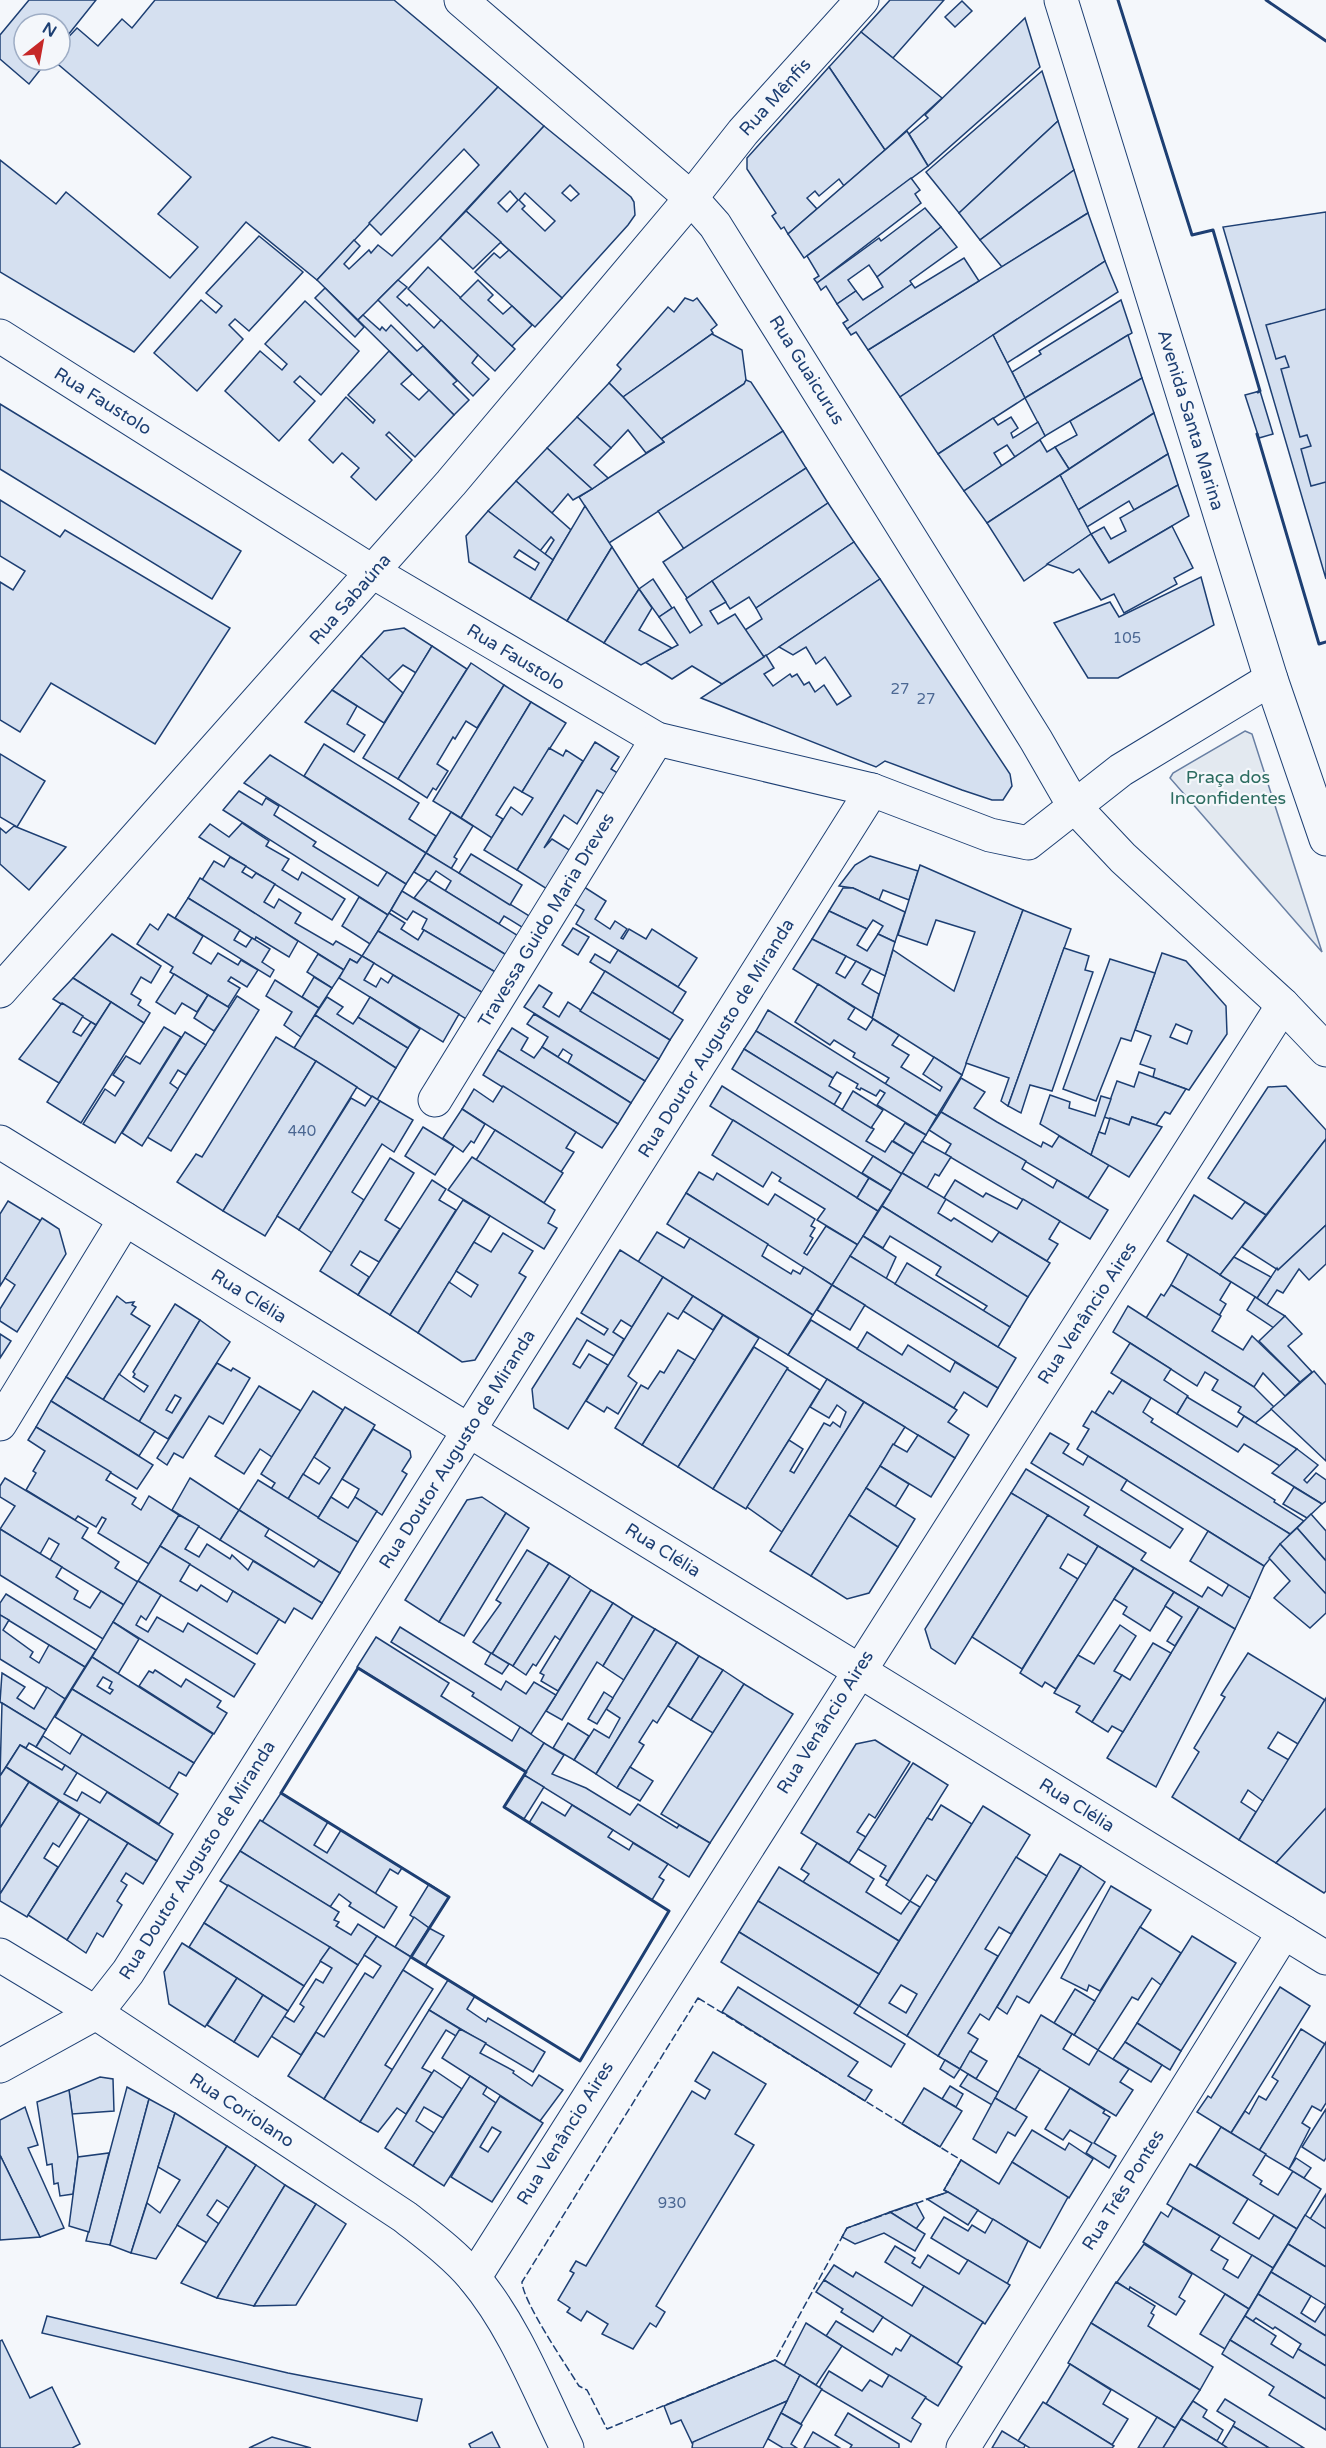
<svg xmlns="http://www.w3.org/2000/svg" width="1326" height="2448" font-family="'Varela Round',sans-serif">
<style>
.green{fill:#e3e9f0;stroke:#687fa3;stroke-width:1.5}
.building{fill:#d5e0f0;stroke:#1d3f73;stroke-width:1.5;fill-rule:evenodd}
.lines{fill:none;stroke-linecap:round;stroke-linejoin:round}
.minor-casing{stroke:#1d3f73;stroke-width:35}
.tertiary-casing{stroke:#1d3f73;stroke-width:35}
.primary-casing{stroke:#1d3f73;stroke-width:35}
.minor{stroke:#f4f7fb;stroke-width:33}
.tertiary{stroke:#f4f7fb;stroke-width:33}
.primary{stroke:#f4f7fb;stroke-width:33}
.fence{stroke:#1d3f73;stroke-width:1.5;stroke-dasharray:8 3;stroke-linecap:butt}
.wall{stroke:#1d3f73;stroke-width:3}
.labels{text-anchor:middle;stroke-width:4.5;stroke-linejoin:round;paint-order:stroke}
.number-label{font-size:15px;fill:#4b6792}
.street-label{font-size:18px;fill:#1d3f73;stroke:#f4f7fb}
.park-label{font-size:18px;fill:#2c6c60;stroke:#f4f7fb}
</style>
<rect width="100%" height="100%" fill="#f4f7fb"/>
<path class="green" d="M1245 731 1252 734 1322 952 1170 778 1173 773Z"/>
<g class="building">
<path d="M29 0H96L60 45V24H24V60H48L29 84 0 59V35Z"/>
<path d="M155 0H394L498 87 317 280 246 222 134 352 0 272V160L56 204 66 192 170 278 198 247 158 214 191 177 53 60H60V46L77 28 98 46 122 19 132 28Z"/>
<path d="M890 0H944L893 58 861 32Z"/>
<path d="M962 1 972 11 955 27 945 17Z"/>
<path d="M1025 18 1040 67 928 166 909 134 928 118 925 115Z"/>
<path d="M861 32 942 98 885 150 829 67Z"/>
<path d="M829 67 885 150 844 186 839 179 819 196 815 191 807 198 817 209 788 234 784 227 781 229 772 216 776 213 747 169V158Z"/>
<path d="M1042 71 1058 121 959 213 926 172Z"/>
<path d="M498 87 544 126 440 238 358 320 317 280 354 240 360 246 344 264 349 269 369 250 371 253 378 245 392 256 479 165 464 149 381 235 369 223Z"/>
<path d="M1058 121 1074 170 980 240 959 213Z"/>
<path d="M544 126 631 197 634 202 635 215 628 225 562 298 466 211ZM570 185 579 194 571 201 562 193ZM510 191 518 200 507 212 498 203ZM525 193 555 221 545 231 522 209 525 206 519 200Z"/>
<path d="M907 131 928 166 804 258 788 234Z"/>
<path d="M1074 170 1088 213 1002 267 980 240Z"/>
<path d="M911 178 920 190 915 194 921 203 817 283 814 279 819 276 807 256Z"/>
<path d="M925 208 941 227 877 277 869 265 848 280 856 291 837 304 826 286 821 290 817 283 879 238 881 241Z"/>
<path d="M466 211 501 242 473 269 440 238Z"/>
<path d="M1326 212V579L1223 227Z"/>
<path d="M1088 213 1105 261 900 397 868 350Z"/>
<path d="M941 227 957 247 910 281 912 284 847 329 843 323 848 320 837 304 856 291 863 300 883 287 877 277Z"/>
<path d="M259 236 303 272 249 331 235 319 229 325 243 339 197 391 154 353 201 300 216 313 222 306 206 293Z"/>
<path d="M509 250 562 298 535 327 475 272 494 253 500 258Z"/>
<path d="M964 258 979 281 868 350 856 332 851 335 847 329 912 284 915 288Z"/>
<path d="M1105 261 1118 292 1007 363 993 335Z"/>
<path d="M428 267 515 349 495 371 408 289Z"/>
<path d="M398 280 407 287 397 297 407 306 409 304 434 328 441 320 478 355 472 363 489 379 473 396 378 300Z"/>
<path d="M478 280 493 295 488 300 503 314 512 306 532 325 512 346 460 298Z"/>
<path d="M325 288 364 327 355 337 315 298Z"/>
<path d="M685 298 693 301 697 298 717 325 711 330 713 333 623 397 609 383 621 369 617 365 668 307 674 312Z"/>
<path d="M1121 300 1132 333 1025 398 1012 372 1041 354 1039 351Z"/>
<path d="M305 301 359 351 321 395 300 376 294 382 315 401 279 441 225 391 260 351 282 370 287 364 265 344Z"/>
<path d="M1326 309V482L1311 486 1301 449 1311 446 1307 435 1300 437 1281 369 1289 367 1285 356 1276 359 1266 325Z"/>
<path d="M363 315 380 330 382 327 386 331 391 325 417 351 423 346 457 381 453 384 469 400 454 415 358 320Z"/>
<path d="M712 334 742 350 746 380 744 384 661 439 623 397Z"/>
<path d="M993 335 1025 398 938 454 900 397Z"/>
<path d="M1128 335 1142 378 1045 436 1025 398Z"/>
<path d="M389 351 412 374 401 384 419 400 429 390 454 415 415 457 389 432 386 435 412 460 376 500 351 477 359 468 342 453 333 463 309 440 346 397 373 423 375 420 348 395Z"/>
<path d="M1142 378 1154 413 1069 469 1055 447 1077 435 1070 421Z"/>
<path d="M746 380 751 382 783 431 609 543 579 497 664 442 661 439 744 384Z"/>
<path d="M609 383 623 397 664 442 646 453 628 430 611 448 577 417Z"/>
<path d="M1260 391 1273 434 1259 438 1245 395Z"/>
<path d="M0 404 241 551 212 599 0 469Z"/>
<path d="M1154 413 1168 454 1078 510 1060 475Z"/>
<path d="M577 417 611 448 594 465 608 478 592 489 547 448Z"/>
<path d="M1011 417 1018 428 1011 433 1013 438 1038 422 1045 436 1015 457 1007 445 994 453 1002 466 964 491 938 454 993 418 998 425Z"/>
<path d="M783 431 806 468 684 549 658 511Z"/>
<path d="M1040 440 1047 452 1055 447 1069 469 987 523 964 491Z"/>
<path d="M547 448 592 489 573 500 568 494 552 513 516 481Z"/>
<path d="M1168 454 1178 485 1134 510 1129 501 1087 527 1078 510Z"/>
<path d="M806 468 828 503 687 598 663 562Z"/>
<path d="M1060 475 1091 534 1024 581 987 523Z"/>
<path d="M516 481 571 530 553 560 545 554 554 540 551 537 540 551 488 511Z"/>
<path d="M1178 485 1189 516 1109 563 1091 534 1104 527 1111 539 1126 531 1120 518Z"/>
<path d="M0 500 60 537 65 530 230 628 155 744 51 683 20 732 0 720V582L13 590 25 571 0 556Z"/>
<path d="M828 503 854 542 756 608 749 597 730 609 712 581Z"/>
<path d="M585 506 612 547 567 621 530 599Z"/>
<path d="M488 511 553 560 530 599 469 562 466 536ZM519 550 539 563 535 570 514 557Z"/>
<path d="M1172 526 1193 568 1174 578 1177 584 1124 613 1114 594 1101 600 1079 569 1073 573 1047 564 1091 534 1109 563Z"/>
<path d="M854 542 880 579 764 657 745 630 762 619 756 608Z"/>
<path d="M612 547 639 589 604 643 567 621Z"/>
<path d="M1201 577 1214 625 1118 678H1088L1054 623 1110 602 1119 617Z"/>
<path d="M653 579 672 608 659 617 639 589Z"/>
<path d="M880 579 1010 774 1012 786 1003 800H992L962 790 885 761 876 767 701 698 766 655 774 668 764 674 773 686 790 674 792 677 797 674 804 685 809 682 815 692 824 685 837 705 851 696 825 657 816 664 806 647 793 655 779 647Z"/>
<path d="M712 581 726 602 710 611 718 624 735 614 764 657 722 684 692 666 672 679 645 662 678 645 659 617 674 607 690 633 702 625 686 599Z"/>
<path d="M639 589 652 608 639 630 672 648 641 665 604 643Z"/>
<path d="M404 628 432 646 416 673 403 665 387 681 361 656 384 631Z"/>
<path d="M432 646 467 669 398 779 363 758Z"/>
<path d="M361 656 403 693 384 723 332 690Z"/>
<path d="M471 663 504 685 477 728 466 721 455 739 453 737 437 764 448 771 436 790 433 788 427 798 398 779Z"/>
<path d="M504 685 531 702 461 818 433 801Z"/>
<path d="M332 690 357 706 347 724 365 735 354 752 305 722Z"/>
<path d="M531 702 566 723 522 792 514 787 496 815 503 819 492 838 461 818Z"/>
<path d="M595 742 619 757 611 769 621 775 608 796 597 790 577 824 564 815 544 848 552 839 571 851 547 889 517 870Z"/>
<path d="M324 744 419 803 409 819 436 836 426 853 304 776Z"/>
<path d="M549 748 563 756 566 750 583 761 517 870 484 850 511 807 522 815 533 798 522 792Z"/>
<path d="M0 754 45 781 17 827 0 817Z"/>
<path d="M270 755 426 853 406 884 244 783Z"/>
<path d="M239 791 262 805 266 798 279 806 274 815 316 842 313 846 378 886 387 872 406 884 388 915 223 810Z"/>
<path d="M451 812 473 826 454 857 457 859 451 869 426 853Z"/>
<path d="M242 823 269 841 266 846 289 859 282 870 298 880 302 872 345 899 332 920 199 837 210 824 229 837Z"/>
<path d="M14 826 66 847 29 890 0 864V828L6 833Z"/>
<path d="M426 853 531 917 525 929 504 916 499 924 445 891 451 881 436 871 429 881 414 872Z"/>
<path d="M471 854 522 885 510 905 459 873Z"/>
<path d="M870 856 918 871 909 900 883 890 879 900 853 888 839 886 855 865Z"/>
<path d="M230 857 246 866 242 872 252 878 256 873 275 884 264 902 274 908 279 899 301 913 295 923 333 945 336 941 362 956 357 963 350 959 344 970 202 880 214 861 224 867Z"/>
<path d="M920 865 1023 910 962 1075 872 1018 893 950 954 991 975 932 936 920 927 945 898 935Z"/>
<path d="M200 878 298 941 289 957 256 937 255 940 188 898Z"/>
<path d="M428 880 520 937 508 956 414 898Z"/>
<path d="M581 885 606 901 595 919 610 929 615 921 627 929 621 938 623 939 629 929 646 939 652 929 697 958 678 987 576 924 584 910 571 902Z"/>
<path d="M843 888H853L905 912 895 942 878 934 883 926 873 920 867 929 829 911Z"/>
<path d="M402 891 508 956 497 973 422 929 427 919 413 911 407 920 391 910Z"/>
<path d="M359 897 388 915 370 944 342 926Z"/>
<path d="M188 898 240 930 234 940 246 947 252 938 270 949 262 962 274 970 270 977 175 918Z"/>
<path d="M1023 910 1071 929 1008 1106 1001 1101 1009 1078 966 1063Z"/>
<path d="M829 911 867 929 857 945 867 951 878 934 895 942 885 976 812 939Z"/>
<path d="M389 913 405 923 401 929 418 940 424 930 497 973 485 994 378 931Z"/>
<path d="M168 914 203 936 193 953 211 964 218 953 238 965 241 960 258 970 247 987 231 977 228 981 240 988 228 1007 170 972 173 967 137 944 150 924 158 930Z"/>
<path d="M573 928 589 937 578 955 562 945Z"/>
<path d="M378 931 485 994 468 1020 362 956Z"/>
<path d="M112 934 161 966 151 983 141 977 131 994 141 1000 138 1005 150 1013 144 1023 73 978Z"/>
<path d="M812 939 846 956 836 973 845 978 856 961 871 969 862 984 879 994 872 1018 793 969Z"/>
<path d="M1064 948 1089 956 1085 970 1093 972 1052 1091 1030 1085 1021 1113 1008 1106Z"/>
<path d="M618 950 686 992 672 1014 590 962 595 954 610 963Z"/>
<path d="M1162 953 1186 961 1226 1006 1227 1034 1189 1090 1153 1077 1155 1069 1140 1064 1151 1036 1135 1030ZM1176 1024 1192 1031 1187 1044 1170 1037Z"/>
<path d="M318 954 344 970 332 988 307 972Z"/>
<path d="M362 956 374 963 364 980 376 987 381 978 388 983 393 975 459 1014 443 1042 339 978 350 959 357 963Z"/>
<path d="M1110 959 1155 973 1131 1041 1121 1038 1096 1101 1063 1089Z"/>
<path d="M605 971 683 1020 670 1040 592 992Z"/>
<path d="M174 974 208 995 197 1012 182 1003 175 1014 156 1002Z"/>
<path d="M314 977 332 988 319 1008 302 997Z"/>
<path d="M73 978 111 1002 96 1025 53 999Z"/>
<path d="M275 980 319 1008 301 1037 284 1025 292 1012 266 996Z"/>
<path d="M818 984 855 1008 848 1019 866 1030 873 1019 899 1035 892 1045 909 1055 901 1067 940 1091 942 1087 923 1074 934 1057 962 1075 937 1116 885 1084 889 1078 853 1057 855 1053 834 1040 830 1045 795 1022Z"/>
<path d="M539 985 552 993 543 1007 559 1017 568 1002 659 1059 645 1081 524 1007Z"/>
<path d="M592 992 670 1040 659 1059 580 1011Z"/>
<path d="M208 995 230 1008 214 1031 194 1018Z"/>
<path d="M237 996 259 1010 171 1151 147 1137Z"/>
<path d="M327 997 343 1007 337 1014 353 1024 358 1017 408 1048 396 1068 315 1015Z"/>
<path d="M370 997 420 1029 408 1048 358 1017Z"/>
<path d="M111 1002 144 1023 81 1123 47 1102Z"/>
<path d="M62 1003 83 1016 73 1032 81 1036 91 1022 96 1025 59 1083 19 1059Z"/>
<path d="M768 1010 937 1116 926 1135 877 1105 885 1093 880 1090 876 1096 861 1088 860 1090 856 1088 858 1084 837 1072 833 1078 756 1031Z"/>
<path d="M534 1014 645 1081 631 1103 568 1063 572 1055 563 1049 558 1057 542 1047 548 1037 527 1024Z"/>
<path d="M315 1015 396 1068 377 1100 294 1048Z"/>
<path d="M164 1027 181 1037 115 1143 83 1124 105 1089 115 1096 124 1082 113 1075 126 1056 140 1064Z"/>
<path d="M512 1028 528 1038 521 1050 534 1058 542 1047 631 1103 618 1124 498 1050Z"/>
<path d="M756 1031 833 1078 829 1086 841 1093 834 1105 744 1049Z"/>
<path d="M185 1032 206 1045 186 1075 178 1070 170 1083 178 1089 142 1146 122 1133Z"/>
<path d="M276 1037 316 1061 223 1211 177 1182 196 1154 202 1157Z"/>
<path d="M744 1049 874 1129 866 1141 885 1152 892 1141 914 1154 902 1174 732 1069Z"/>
<path d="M498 1050 618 1124 602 1148 483 1075Z"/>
<path d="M316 1061 357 1087 265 1236 223 1211Z"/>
<path d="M1139 1072 1186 1089 1170 1114 1165 1112 1156 1125 1132 1117 1129 1125 1104 1117 1117 1081 1134 1087Z"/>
<path d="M961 1078 985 1092 974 1108 997 1122 1041 1147 1043 1142 1052 1147 1059 1136 1109 1165 1088 1198 941 1112Z"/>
<path d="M503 1086 576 1132 566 1148 574 1152 561 1172 462 1109 474 1089 493 1102Z"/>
<path d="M722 1086 869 1178 857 1198 710 1106Z"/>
<path d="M1286 1086 1326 1130V1139L1266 1215 1208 1178 1268 1087Z"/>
<path d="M853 1091 883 1110 871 1128 842 1110Z"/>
<path d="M1050 1095 1070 1102 1069 1108 1095 1116 1101 1096 1111 1099 1091 1155 1040 1124Z"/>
<path d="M372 1096 380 1101 299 1230 277 1216 351 1098 365 1106Z"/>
<path d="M380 1101 413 1120 394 1152 382 1144 352 1192 364 1200 332 1253 299 1230Z"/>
<path d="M462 1109 485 1124 474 1143 471 1141 463 1152 443 1138Z"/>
<path d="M941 1112 1026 1161 1022 1169 1053 1188 1057 1180 1108 1210 1090 1239 945 1154 951 1144 929 1130Z"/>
<path d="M1132 1117 1162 1127 1129 1177 1091 1155 1099 1132 1105 1134 1110 1118 1129 1125Z"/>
<path d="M733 1120 878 1211 858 1245 817 1220 825 1209 779 1181 781 1178 772 1172 763 1187 712 1155Z"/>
<path d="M905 1123 926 1135 914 1154 893 1141Z"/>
<path d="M423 1127 454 1146 435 1175 405 1156Z"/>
<path d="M495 1130 563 1173 544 1203 476 1160Z"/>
<path d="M1326 1139V1225L1278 1270 1242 1247Z"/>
<path d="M922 1141 951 1157 939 1176 935 1174 927 1188 902 1173Z"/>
<path d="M873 1156 902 1174 891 1191 862 1173Z"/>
<path d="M472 1157 555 1210 548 1223 557 1228 544 1249 448 1190Z"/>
<path d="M390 1158 414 1173 385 1220 400 1229 379 1262 360 1251 351 1265 369 1277 358 1295 320 1271Z"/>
<path d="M699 1172 713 1180 717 1173 768 1205 775 1194 815 1219 811 1226 815 1228 810 1236 813 1238 804 1253 807 1255 826 1226 858 1245 832 1285 686 1193Z"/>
<path d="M902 1173 946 1199 938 1213 951 1221 954 1218 992 1242 999 1232 1050 1263 1028 1297 882 1206Z"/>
<path d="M869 1178 891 1191 878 1211 857 1198Z"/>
<path d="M432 1180 446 1189 439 1200 456 1210 390 1315 358 1295Z"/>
<path d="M955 1180 983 1197 986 1193 1017 1209 1023 1199 1060 1221 1049 1239 1058 1244 1047 1261 944 1198Z"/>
<path d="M686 1193 768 1244 762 1256 791 1274 793 1270 800 1274 804 1267 832 1285 813 1315 667 1224Z"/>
<path d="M1194 1195 1232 1219 1245 1202 1266 1215 1220 1275 1167 1241Z"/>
<path d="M463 1200 490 1216 418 1333 390 1315Z"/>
<path d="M8 1201 41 1221 0 1286V1214Z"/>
<path d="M882 1206 1028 1297 1010 1327 983 1311 987 1306 936 1275 941 1267 890 1236 883 1248 863 1236Z"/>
<path d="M42 1218 59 1229 66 1254 17 1332 0 1321V1309L15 1285 5 1278Z"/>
<path d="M1326 1225V1264L1309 1280 1299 1269 1283 1293 1277 1290 1267 1305 1257 1298 1277 1268 1278 1270Z"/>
<path d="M657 1232 684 1248 690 1238 813 1315 788 1355 638 1262Z"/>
<path d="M503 1233 533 1251 519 1273 526 1277 475 1360 462 1362 418 1333 449 1282 471 1297 478 1285 456 1271 474 1242 491 1252Z"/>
<path d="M863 1236 896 1257 886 1279 850 1256Z"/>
<path d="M620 1250 663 1277 632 1327 621 1320 613 1332 624 1339 614 1356 587 1340 573 1364 580 1368 589 1354 608 1365 568 1429 534 1408 532 1389 577 1318 604 1335 608 1329 581 1313Z"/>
<path d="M1188 1254 1231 1282 1220 1300 1226 1304 1219 1316 1171 1285Z"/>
<path d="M850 1256 1016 1358 998 1388 832 1285Z"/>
<path d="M1234 1257 1271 1277 1257 1298 1220 1275Z"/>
<path d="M907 1263 1010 1327 998 1347 895 1284Z"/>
<path d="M663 1277 693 1296 678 1319 668 1313 628 1376 637 1383 618 1414 607 1407 604 1412 586 1401Z"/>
<path d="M832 1285 865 1305 850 1330 817 1310Z"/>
<path d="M1171 1285 1221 1316 1212 1331 1243 1350 1252 1336 1300 1382 1285 1396 1263 1373 1254 1387 1146 1318 1161 1294 1164 1296Z"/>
<path d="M117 1296 126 1303 134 1302 132 1305 136 1307 131 1314 150 1326 103 1400 66 1377Z"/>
<path d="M693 1296 723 1315 713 1330 683 1311Z"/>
<path d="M1255 1297 1267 1305 1285 1316 1274 1328 1247 1310Z"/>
<path d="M175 1304 200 1320 139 1422 103 1400 119 1374 144 1392 148 1386 133 1377 135 1374 133 1372Z"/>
<path d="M1128 1306 1254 1387 1274 1407 1255 1423 1238 1412 1241 1407 1212 1390 1218 1380 1205 1372 1197 1386 1113 1332Z"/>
<path d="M723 1315 759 1338 678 1467 642 1445Z"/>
<path d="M1285 1316 1302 1334 1288 1346 1312 1372 1300 1382 1259 1341Z"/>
<path d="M200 1320 230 1342 168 1439 139 1422ZM175 1395 181 1398 172 1413 166 1410Z"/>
<path d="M811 1320 957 1410 948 1422 969 1435 955 1458 788 1355Z"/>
<path d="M867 1332 902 1355 908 1345 950 1372 955 1362 998 1388 987 1407 964 1392 954 1408 857 1349Z"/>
<path d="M0 1334 11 1341 0 1358Z"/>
<path d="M1130 1343 1171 1369 1164 1380 1188 1396 1177 1414 1111 1373Z"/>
<path d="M754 1347 788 1368 713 1489 678 1467Z"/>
<path d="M678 1350 695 1360 642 1445 615 1428 641 1385 648 1389 660 1371 664 1373Z"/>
<path d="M217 1363 231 1371 233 1368 250 1378 223 1424 209 1416 183 1458 174 1453 167 1465 157 1458Z"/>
<path d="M787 1369 820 1390 746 1509 713 1489Z"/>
<path d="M1314 1371 1326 1385V1461L1271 1409Z"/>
<path d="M66 1377 155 1431 139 1456 51 1401Z"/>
<path d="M827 1379 864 1402 782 1532 747 1507 789 1440 803 1449 790 1471 794 1473 824 1423 830 1426 833 1422 840 1427 846 1412 837 1405 829 1418 810 1407Z"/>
<path d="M1122 1380 1151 1398 1143 1412 1153 1419 1151 1422 1275 1500 1274 1502 1304 1521 1290 1534 1095 1413 1109 1391 1113 1394Z"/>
<path d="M259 1386 301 1411 272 1457 260 1449 244 1474 215 1456Z"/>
<path d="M313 1391 343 1410 288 1499 271 1489 275 1483 261 1474Z"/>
<path d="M1187 1397 1237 1427 1244 1416 1297 1449 1280 1466 1244 1444 1238 1452 1177 1414Z"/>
<path d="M51 1401 153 1465 137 1489 36 1427Z"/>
<path d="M864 1402 905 1427 811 1576 770 1551Z"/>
<path d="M345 1407 375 1425 318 1518 288 1499 303 1474 319 1484 330 1468 314 1457Z"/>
<path d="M1092 1411 1095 1413 1290 1534 1264 1566 1077 1449 1089 1429 1083 1426Z"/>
<path d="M36 1427 111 1472 106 1480 136 1498 132 1504 141 1510 149 1496 179 1515 149 1564 98 1533 106 1519 102 1517 96 1527 78 1516 75 1520 26 1490 36 1473 33 1471 45 1451 28 1440Z"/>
<path d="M373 1429 410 1451 411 1457 402 1471 407 1474 382 1515 355 1497 359 1489 342 1479Z"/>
<path d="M1050 1433 1069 1444 1063 1453 1083 1465 1088 1456 1127 1480 1121 1490 1183 1529 1170 1548 1031 1463Z"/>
<path d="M918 1435 955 1458 931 1497 880 1466 893 1444 907 1452Z"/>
<path d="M1297 1449 1318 1465 1304 1480 1307 1483 1316 1473 1326 1480V1501L1322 1504 1272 1473Z"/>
<path d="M880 1466 909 1484 895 1507 866 1488Z"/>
<path d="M1026 1469 1089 1507 1084 1515 1146 1553 1141 1560 1202 1597 1208 1587 1222 1596 1229 1584 1250 1598 1235 1629 1011 1493Z"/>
<path d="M5 1478 88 1528 82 1538 119 1562 115 1568 138 1582 124 1605 50 1560 59 1544 49 1538 40 1554 0 1529 15 1506 0 1497V1486Z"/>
<path d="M190 1478 239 1510 220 1540 172 1510Z"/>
<path d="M258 1480 358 1542 340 1573 239 1510Z"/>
<path d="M1294 1487 1322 1504 1307 1518 1283 1504Z"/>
<path d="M866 1488 915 1519 898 1547 849 1515Z"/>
<path d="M1011 1493 1048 1515 955 1664 931 1648 925 1629Z"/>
<path d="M331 1497 348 1508 355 1497 377 1511 358 1542 318 1518Z"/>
<path d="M482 1497 506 1513 439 1622 405 1600 467 1500Z"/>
<path d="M239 1510 269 1529 265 1536 314 1567 319 1560 340 1573 322 1603 220 1540Z"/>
<path d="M506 1513 529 1528 464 1636 439 1622Z"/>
<path d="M1311 1514 1326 1531V1561L1297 1528Z"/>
<path d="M179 1515 199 1526 185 1549 199 1557 207 1544 230 1559 232 1555 248 1570 253 1561 322 1603 312 1619 294 1608 285 1623 160 1546Z"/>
<path d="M849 1515 898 1547 869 1593 847 1599 811 1576Z"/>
<path d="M1048 1515 1098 1546 1087 1565 1068 1554 1060 1568 1078 1579 1022 1669 972 1637Z"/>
<path d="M1297 1528 1326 1561V1594L1280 1544Z"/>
<path d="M0 1529 62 1567 56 1577 78 1591 74 1599 90 1608 101 1591 124 1605 103 1639 0 1575Z"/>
<path d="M1208 1531 1264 1566 1250 1598 1190 1561Z"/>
<path d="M1280 1544 1326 1594V1613L1310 1628 1274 1598 1290 1581 1269 1558Z"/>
<path d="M160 1546 190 1564 180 1581 197 1591 201 1585 227 1602 233 1591 279 1619 257 1654 138 1581Z"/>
<path d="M1098 1546 1134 1568 1056 1689 1045 1682 1042 1687 1020 1673Z"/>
<path d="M527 1550 549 1563 492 1654 473 1642 501 1603 496 1600Z"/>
<path d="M549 1563 570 1576 513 1666 492 1654Z"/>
<path d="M1134 1568 1174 1592 1150 1631 1123 1614 1127 1607 1114 1599Z"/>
<path d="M570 1576 591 1590 560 1640 555 1636 536 1666 533 1664 526 1675 513 1666Z"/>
<path d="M138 1581 161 1595 146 1620 141 1616 136 1625 148 1632 157 1617 183 1632 188 1623 255 1664 234 1697 113 1622Z"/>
<path d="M591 1590 613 1603 558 1691 541 1681 544 1675 540 1673Z"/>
<path d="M1174 1592 1199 1607 1175 1646 1167 1641 1182 1617 1165 1606Z"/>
<path d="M6 1594 96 1650 85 1667 0 1615V1603Z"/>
<path d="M613 1603 633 1616 603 1666 597 1662 562 1720 546 1711Z"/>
<path d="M1199 1607 1235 1629 1156 1787 1107 1758Z"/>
<path d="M0 1615 9 1620 3 1630 33 1652 30 1657 39 1663 49 1645 85 1667 65 1699 0 1659Z"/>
<path d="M633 1616 655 1629 624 1680 603 1666Z"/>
<path d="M113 1622 139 1639 118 1674 92 1657Z"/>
<path d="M1120 1625 1136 1636 1114 1671 1122 1675 1092 1722 1076 1712 1080 1706 1054 1693 1078 1655 1094 1664Z"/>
<path d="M400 1627 501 1690 506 1681 526 1694 534 1682 556 1695 531 1734 472 1696 474 1693 391 1642Z"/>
<path d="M655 1629 677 1642 596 1774 574 1760 594 1729 609 1738 620 1718 606 1709Z"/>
<path d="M376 1637 449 1683 441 1696 512 1741 520 1727 544 1743 526 1772 357 1667Z"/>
<path d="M677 1642 699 1656 657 1723 653 1720 639 1742 644 1745 617 1788 596 1774Z"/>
<path d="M1153 1643 1171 1653 1123 1732 1112 1726 1108 1732 1092 1722 1122 1675 1130 1680Z"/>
<path d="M491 1653 509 1664 502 1674 485 1664Z"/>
<path d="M1248 1653 1325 1700 1298 1744 1278 1732 1268 1748 1289 1760 1263 1801 1248 1790 1241 1802 1256 1812 1239 1840 1172 1797 1199 1752 1194 1748 1225 1697 1221 1695Z"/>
<path d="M699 1656 723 1670 691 1720 668 1706Z"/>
<path d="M92 1657 213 1734 194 1763 72 1689ZM103 1677 112 1682 109 1688 113 1690 110 1694 97 1686Z"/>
<path d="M155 1670 181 1687 186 1679 221 1701 217 1707 227 1713 214 1734 139 1686 149 1671 153 1673Z"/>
<path d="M723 1670 744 1684 713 1733 691 1720Z"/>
<path d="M2 1673 25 1687 17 1698 34 1709 47 1687 65 1699 46 1730 0 1702Z"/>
<path d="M744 1684 793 1714 710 1843 661 1814Z"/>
<path d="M72 1689 194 1763 186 1776 179 1772 169 1789 55 1717Z"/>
<path d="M604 1692 613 1698 597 1724 588 1719Z"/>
<path d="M1326 1698V1808L1276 1863 1239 1840Z"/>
<path d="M2 1703 46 1730 36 1747 29 1743 26 1748 20 1745 0 1776Z"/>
<path d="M568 1723 589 1736 574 1760 553 1748Z"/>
<path d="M82 1734 178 1794 159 1824 36 1747 43 1736 70 1754Z"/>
<path d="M875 1740 910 1762 875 1818 869 1814 857 1832 866 1837 849 1863 801 1833 856 1744Z"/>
<path d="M544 1743 564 1755 552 1774 586 1788 630 1815 638 1804 677 1828 679 1825 710 1843 689 1877 524 1775Z"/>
<path d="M20 1745 62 1770 65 1765 77 1773 64 1794 77 1801 82 1792 100 1803 107 1792 173 1834 157 1861 6 1767Z"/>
<path d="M913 1763 948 1785 888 1881 880 1876 886 1866 858 1849Z"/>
<path d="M6 1767 29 1782 0 1828V1776Z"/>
<path d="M630 1767 653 1781 640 1801 617 1788Z"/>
<path d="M524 1775 544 1787 524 1819 504 1807Z"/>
<path d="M29 1782 59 1801 0 1894V1828Z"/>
<path d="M281 1793 328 1822 314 1845 327 1853 341 1830 402 1868 398 1874 390 1869 375 1894 262 1822Z"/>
<path d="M59 1801 80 1814 59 1847 53 1843 44 1858 58 1867 27 1917 0 1901V1894Z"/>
<path d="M542 1802 565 1816 572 1805 613 1830 608 1837 629 1850 633 1843 668 1864 659 1877 664 1880 652 1900 529 1823Z"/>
<path d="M941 1805 972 1824 936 1881 927 1875 910 1901 886 1885 927 1818 932 1820Z"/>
<path d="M983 1806 1030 1835 907 2036 859 2006ZM901 1985 917 1994 906 2013 889 2003Z"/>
<path d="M1326 1808V1891L1324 1893 1276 1863Z"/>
<path d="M89 1819 128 1843 67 1940 28 1915Z"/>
<path d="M260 1820 397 1907 384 1928 349 1906 351 1903 339 1894 330 1907 240 1851Z"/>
<path d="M128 1843 157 1861 143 1884 126 1873 121 1881 127 1885 117 1901 122 1905 103 1937 97 1933 86 1953 67 1940Z"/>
<path d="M817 1843 874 1879 866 1892 901 1914 910 1901 920 1907 899 1941 803 1882 809 1874 801 1869Z"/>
<path d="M240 1851 339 1912 334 1920 339 1922 336 1926 351 1935 358 1924 377 1936 358 1965 220 1881Z"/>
<path d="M1060 1854 1081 1866 989 2020 980 2014 968 2033 978 2039 960 2069 938 2056Z"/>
<path d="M1016 1857 1047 1876 1011 1934 999 1927 985 1949 998 1956 938 2056 907 2036Z"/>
<path d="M1081 1866 1105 1882 1029 2003 1017 1996 1007 2014 997 2007Z"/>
<path d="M779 1867 899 1941 879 1974 758 1901Z"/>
<path d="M429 1884 449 1897 429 1928 410 1915Z"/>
<path d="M228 1885 330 1947 304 1986 204 1923Z"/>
<path d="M1111 1886 1151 1910 1100 1991 1089 1985 1087 1991 1061 1978Z"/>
<path d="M758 1901 879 1974 859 2006 739 1932Z"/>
<path d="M414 1917 429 1928 411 1957 395 1947Z"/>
<path d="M204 1923 304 1986 288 2011 189 1947Z"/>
<path d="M1140 1927 1181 1953 1161 1985 1152 1978 1138 2000 1132 1997 1098 2050 1074 2035Z"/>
<path d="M429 1928 444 1936 425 1966 411 1957Z"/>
<path d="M739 1932 859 2006 854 2013 905 2044 891 2067 721 1962Z"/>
<path d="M377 1936 411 1957 324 2099 288 2076 316 2032 324 2037 365 1973 373 1978 381 1966 364 1955Z"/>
<path d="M1192 1936 1236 1963 1181 2051 1137 2023Z"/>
<path d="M182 1943 237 1978 205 2027 169 2004 164 1972Z"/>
<path d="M330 1947 358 1965 301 2055 271 2036 284 2016 294 2022 304 2007 300 2004 316 1979 323 1983 332 1968 320 1961Z"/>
<path d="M403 1970 433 1989 385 2065 393 2070 360 2122 324 2099Z"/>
<path d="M237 1978 263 1995 234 2042 207 2025Z"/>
<path d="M448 1980 475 1996 467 2009 486 2022 488 2018 545 2052 533 2072 429 2010Z"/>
<path d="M738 1987 858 2062 848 2076 872 2090 865 2101 722 2012Z"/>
<path d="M1280 1987 1310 2006 1231 2133 1197 2112 1208 2096 1211 2098Z"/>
<path d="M1075 1989 1095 2001 1074 2035 1054 2023Z"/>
<path d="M263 1995 288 2011 258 2057 234 2042Z"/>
<path d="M429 2010 460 2029 456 2036 446 2030 422 2068 432 2073 406 2114 397 2108 378 2132 360 2122Z"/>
<path d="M1041 2015 1072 2034 1063 2049 1089 2065 1098 2050 1129 2069 1120 2082 1133 2090 1116 2116 1018 2056Z"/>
<path d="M1137 2023 1181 2051 1170 2070 1125 2042Z"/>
<path d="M460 2029 486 2043 480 2053 514 2071 513 2073 532 2086 539 2075 563 2090 540 2121 442 2058Z"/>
<path d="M1301 2029 1325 2044 1259 2151 1231 2133 1245 2111 1249 2114 1259 2096 1266 2100 1278 2081 1272 2077Z"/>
<path d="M1125 2042 1162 2065 1151 2082 1113 2059Z"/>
<path d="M1326 2042V2103L1321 2111 1312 2106 1302 2123 1310 2128 1289 2169 1259 2151Z"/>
<path d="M970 2051 987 2061 976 2079 960 2069Z"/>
<path d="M713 2052 766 2084 735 2134 754 2145 656 2306 665 2312 656 2327 650 2323 633 2349 602 2334 608 2324 587 2311 581 2321 567 2312 570 2308 558 2300 574 2273 570 2271 576 2261 586 2266 692 2091 705 2099 710 2090 695 2081Z"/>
<path d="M1018 2056 1040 2069 1015 2110 995 2098Z"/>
<path d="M945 2060 960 2069 954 2078 940 2069Z"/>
<path d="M434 2070 462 2089 443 2118 424 2107 416 2121 434 2133 413 2166 385 2148Z"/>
<path d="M968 2074 998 2092 992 2105 960 2086Z"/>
<path d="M470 2076 487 2087 483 2094 496 2103 444 2186 413 2166Z"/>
<path d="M100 2077 113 2079 114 2111 72 2114 69 2090Z"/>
<path d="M950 2086 963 2094 956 2107 942 2099Z"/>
<path d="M127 2087 149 2099 110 2245 86 2241Z"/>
<path d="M924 2088 962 2111 940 2147 902 2124Z"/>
<path d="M1070 2088 1105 2110 1103 2113 1110 2117 1094 2143 1116 2156 1109 2168 1086 2153 1092 2143 1070 2130 1063 2140 1045 2129Z"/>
<path d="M69 2090 78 2157 73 2194 60 2196 58 2183 54 2184 52 2164 47 2165 37 2102Z"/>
<path d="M500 2096 543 2123 492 2202 451 2177ZM492 2127 501 2132 488 2152 480 2147Z"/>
<path d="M995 2098 1027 2117 1015 2136 1008 2132 996 2153 973 2139Z"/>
<path d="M149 2099 175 2113 131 2253 110 2245Z"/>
<path d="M25 2107 38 2145 28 2148 64 2228 40 2237 0 2155V2120Z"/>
<path d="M1326 2109V2158L1324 2161 1302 2147Z"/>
<path d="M175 2113 227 2146 156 2259 131 2253 147 2203 160 2213 180 2180 158 2167Z"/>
<path d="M1221 2127 1266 2154 1253 2175 1262 2181 1260 2184 1278 2195 1293 2171 1321 2189 1297 2229 1196 2167Z"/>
<path d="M1032 2130 1065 2150 1069 2143 1093 2159 1069 2198 1012 2162Z"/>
<path d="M227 2146 256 2165 229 2208 217 2200 207 2215 219 2224 207 2243 177 2225Z"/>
<path d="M109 2153 89 2232 69 2226 78 2157Z"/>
<path d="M0 2155 40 2237 0 2240Z"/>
<path d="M1296 2158 1311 2168 1304 2178 1289 2169Z"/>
<path d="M961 2160 999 2184 1012 2162 1068 2197 1040 2248 944 2190Z"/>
<path d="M1190 2164 1248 2199 1233 2223 1259 2239 1274 2215 1297 2229 1273 2268 1167 2204Z"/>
<path d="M256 2165 285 2185 217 2298 181 2283Z"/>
<path d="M285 2185 316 2204 254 2306 217 2298Z"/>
<path d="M948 2192 978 2210 968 2225 927 2199Z"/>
<path d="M1326 2194V2229L1310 2219Z"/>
<path d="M916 2203 924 2218 916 2229 890 2212Z"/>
<path d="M316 2204 346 2224 296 2305 254 2306Z"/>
<path d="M1173 2208 1220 2236 1211 2250 1228 2260 1223 2269 1238 2278 1252 2255 1273 2268 1249 2309 1143 2242 1161 2212 1168 2217Z"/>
<path d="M890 2212 925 2234 915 2251 884 2233 855 2244 842 2237 847 2228Z"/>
<path d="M1305 2215 1326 2229V2267L1288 2244Z"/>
<path d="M944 2217 968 2231 972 2225 985 2233 993 2219 1028 2241 1007 2284 931 2238Z"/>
<path d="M1144 2244 1192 2274 1179 2297 1185 2301 1176 2315 1130 2287 1129 2290 1117 2282Z"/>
<path d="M1288 2244 1326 2267V2305L1271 2272Z"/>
<path d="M895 2246 915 2258 912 2263 920 2268 928 2255 959 2274 968 2260 1010 2285 985 2324 885 2262Z"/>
<path d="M834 2265 853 2277 856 2272 912 2306 924 2286 983 2322 957 2364 824 2280Z"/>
<path d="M1271 2272 1311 2296 1301 2313 1315 2322 1326 2305V2336L1258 2294Z"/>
<path d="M824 2280 883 2317 873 2332 841 2312 843 2309 816 2292Z"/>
<path d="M1116 2282 1155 2306 1151 2313 1154 2315 1148 2326 1213 2367 1200 2390 1091 2323Z"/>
<path d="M1225 2294 1249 2309 1225 2349 1200 2334Z"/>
<path d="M1258 2294 1326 2336V2366L1298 2349 1301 2344 1275 2327 1273 2329 1256 2318 1252 2322 1245 2316Z"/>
<path d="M47 2316 288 2373 422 2399 417 2421 42 2333Z"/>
<path d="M1245 2316 1276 2336 1271 2344 1293 2358 1298 2349 1326 2366V2399L1230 2340Z"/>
<path d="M836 2321 892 2355 896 2348 901 2351 911 2335 962 2367 938 2406 826 2336Z"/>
<path d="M806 2323 842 2346 816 2385 784 2366Z"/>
<path d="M1091 2323 1200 2390 1175 2428 1068 2363Z"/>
<path d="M2 2340 30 2398 52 2387 80 2444 72 2448H0V2341Z"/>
<path d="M1230 2340 1326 2399V2430L1269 2395 1274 2387 1222 2354Z"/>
<path d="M775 2360 800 2375 787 2401 692 2443 681 2420 671 2424 664 2406Z"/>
<path d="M1070 2364 1111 2390 1103 2404 1128 2419 1112 2445 1046 2404Z"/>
<path d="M829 2371 862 2391 870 2380 882 2387 889 2375 926 2397 912 2418 921 2424 911 2442 819 2388Z"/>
<path d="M800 2375 822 2389 801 2424 781 2413Z"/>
<path d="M1225 2399 1304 2448H1269L1233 2426 1235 2422 1217 2411Z"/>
<path d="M787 2401 763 2448H692L693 2442Z"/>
<path d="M1193 2401 1207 2410 1203 2417 1223 2430 1217 2441 1181 2419Z"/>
<path d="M1043 2402 1114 2446 1112 2448H1030L1018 2441Z"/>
<path d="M781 2413 802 2425 791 2444 797 2448H783L768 2439Z"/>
<path d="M848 2413 899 2444V2448H850L852 2445 835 2435Z"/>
<path d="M1157 2417 1175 2428 1169 2439 1163 2448H1138Z"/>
<path d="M1181 2419 1217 2441 1228 2448H1163Z"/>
<path d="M1233 2426 1269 2448H1228L1222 2444Z"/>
<path d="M1002 2431 1025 2445 1024 2448H992Z"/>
<path d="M492 2432 500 2448H471L469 2444Z"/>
<path d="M813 2432 840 2448H804Z"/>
<path d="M272 2437 311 2448H249Z"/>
</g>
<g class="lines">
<g class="minor-casing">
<g id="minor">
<path d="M1061 0 1271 679 1326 839"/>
<path d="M691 198 743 132 862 0"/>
<path d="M373 572 657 739 872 790 990 835 1028 843 1121 770 1271 679"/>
<path d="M435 1100 657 739"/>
<path d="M0 1424 125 1219"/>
<path d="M0 2066 96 2013 128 1972 872 790"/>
<path d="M474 2278 1283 1005"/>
<path d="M963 2448 1284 1932"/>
</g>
</g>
<g class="tertiary-casing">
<g id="tertiary">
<path d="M0 336 373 572"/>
<path d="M0 991 451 483 691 198"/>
<path d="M0 1955 96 2013 405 2217C429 2236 455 2255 474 2278 515 2327 539 2391 567 2448"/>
</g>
</g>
<g class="primary-casing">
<g id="primary">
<path d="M461 0 691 198 715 225 1036 740 1074 806 1123 858 1283 1005 1326 1050"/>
<path d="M0 1142 1326 1958"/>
</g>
</g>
<use href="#minor" class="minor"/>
<use href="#tertiary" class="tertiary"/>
<use href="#primary" class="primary"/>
<path class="fence" d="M698 1998 961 2160 944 2190 948 2192 847 2228 775 2360 607 2429 587 2390 579 2386C566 2365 523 2302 522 2282Z"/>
<g class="wall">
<path d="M1118 0 1192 235 1213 230 1260 391 1258 392"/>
<path d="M1266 0 1326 41"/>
<path d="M1257 434 1319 644 1326 642"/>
<path d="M358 1668 526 1772 504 1807 669 1911 580 2061 411 1957 449 1897 281 1793Z"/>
</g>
</g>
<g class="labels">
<g class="number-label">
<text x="1127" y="643">105</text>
<text x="900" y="694">27</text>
<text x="926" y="704">27</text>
<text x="302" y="1136">440</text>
<text x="672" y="2208">930</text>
</g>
<g class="street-label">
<text transform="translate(775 97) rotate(-48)" y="6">Rua Mênfis</text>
<text transform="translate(807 370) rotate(58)" y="6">Rua Guaicurus</text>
<text transform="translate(103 401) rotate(32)" y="6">Rua Faustolo</text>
<text transform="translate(1191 420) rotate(73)" y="6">Avenida Santa Marina</text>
<text transform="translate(350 599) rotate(-49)" y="6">Rua Sabaúna</text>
<text transform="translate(516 657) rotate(31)" y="6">Rua Faustolo</text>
<text transform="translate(546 920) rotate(-59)" y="6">Travessa Guido Maria Dreves</text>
<text transform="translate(716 1038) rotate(-58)" y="6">Rua Doutor Augusto de Miranda</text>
<text transform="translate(249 1296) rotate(32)" y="6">Rua Clélia</text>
<text transform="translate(1087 1313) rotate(-57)" y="6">Rua Venâncio Aires</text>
<text transform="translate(457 1449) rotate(-58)" y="6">Rua Doutor Augusto de Miranda</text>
<text transform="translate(663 1550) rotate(32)" y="6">Rua Clélia</text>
<text transform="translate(825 1722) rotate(-58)" y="6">Rua Venâncio Aires</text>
<text transform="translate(1077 1805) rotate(32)" y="6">Rua Clélia</text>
<text transform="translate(197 1860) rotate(-58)" y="6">Rua Doutor Augusto de Miranda</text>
<text transform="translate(242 2110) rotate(33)" y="6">Rua Coriolano</text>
<text transform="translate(565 2133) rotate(-58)" y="6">Rua Venâncio Aires</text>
<text transform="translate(1123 2190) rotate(-58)" y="6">Rua Três Pontes</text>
</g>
<g class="park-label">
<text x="1228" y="783">Praça dos<tspan x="1228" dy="21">Inconfidentes</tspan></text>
</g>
</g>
<g transform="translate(42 42) rotate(31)"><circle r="28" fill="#f4f7fb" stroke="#9eadc5" stroke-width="1.5"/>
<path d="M0-4.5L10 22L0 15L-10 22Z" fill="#c62828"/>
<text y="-9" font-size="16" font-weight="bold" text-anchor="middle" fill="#1d3f73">N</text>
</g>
</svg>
